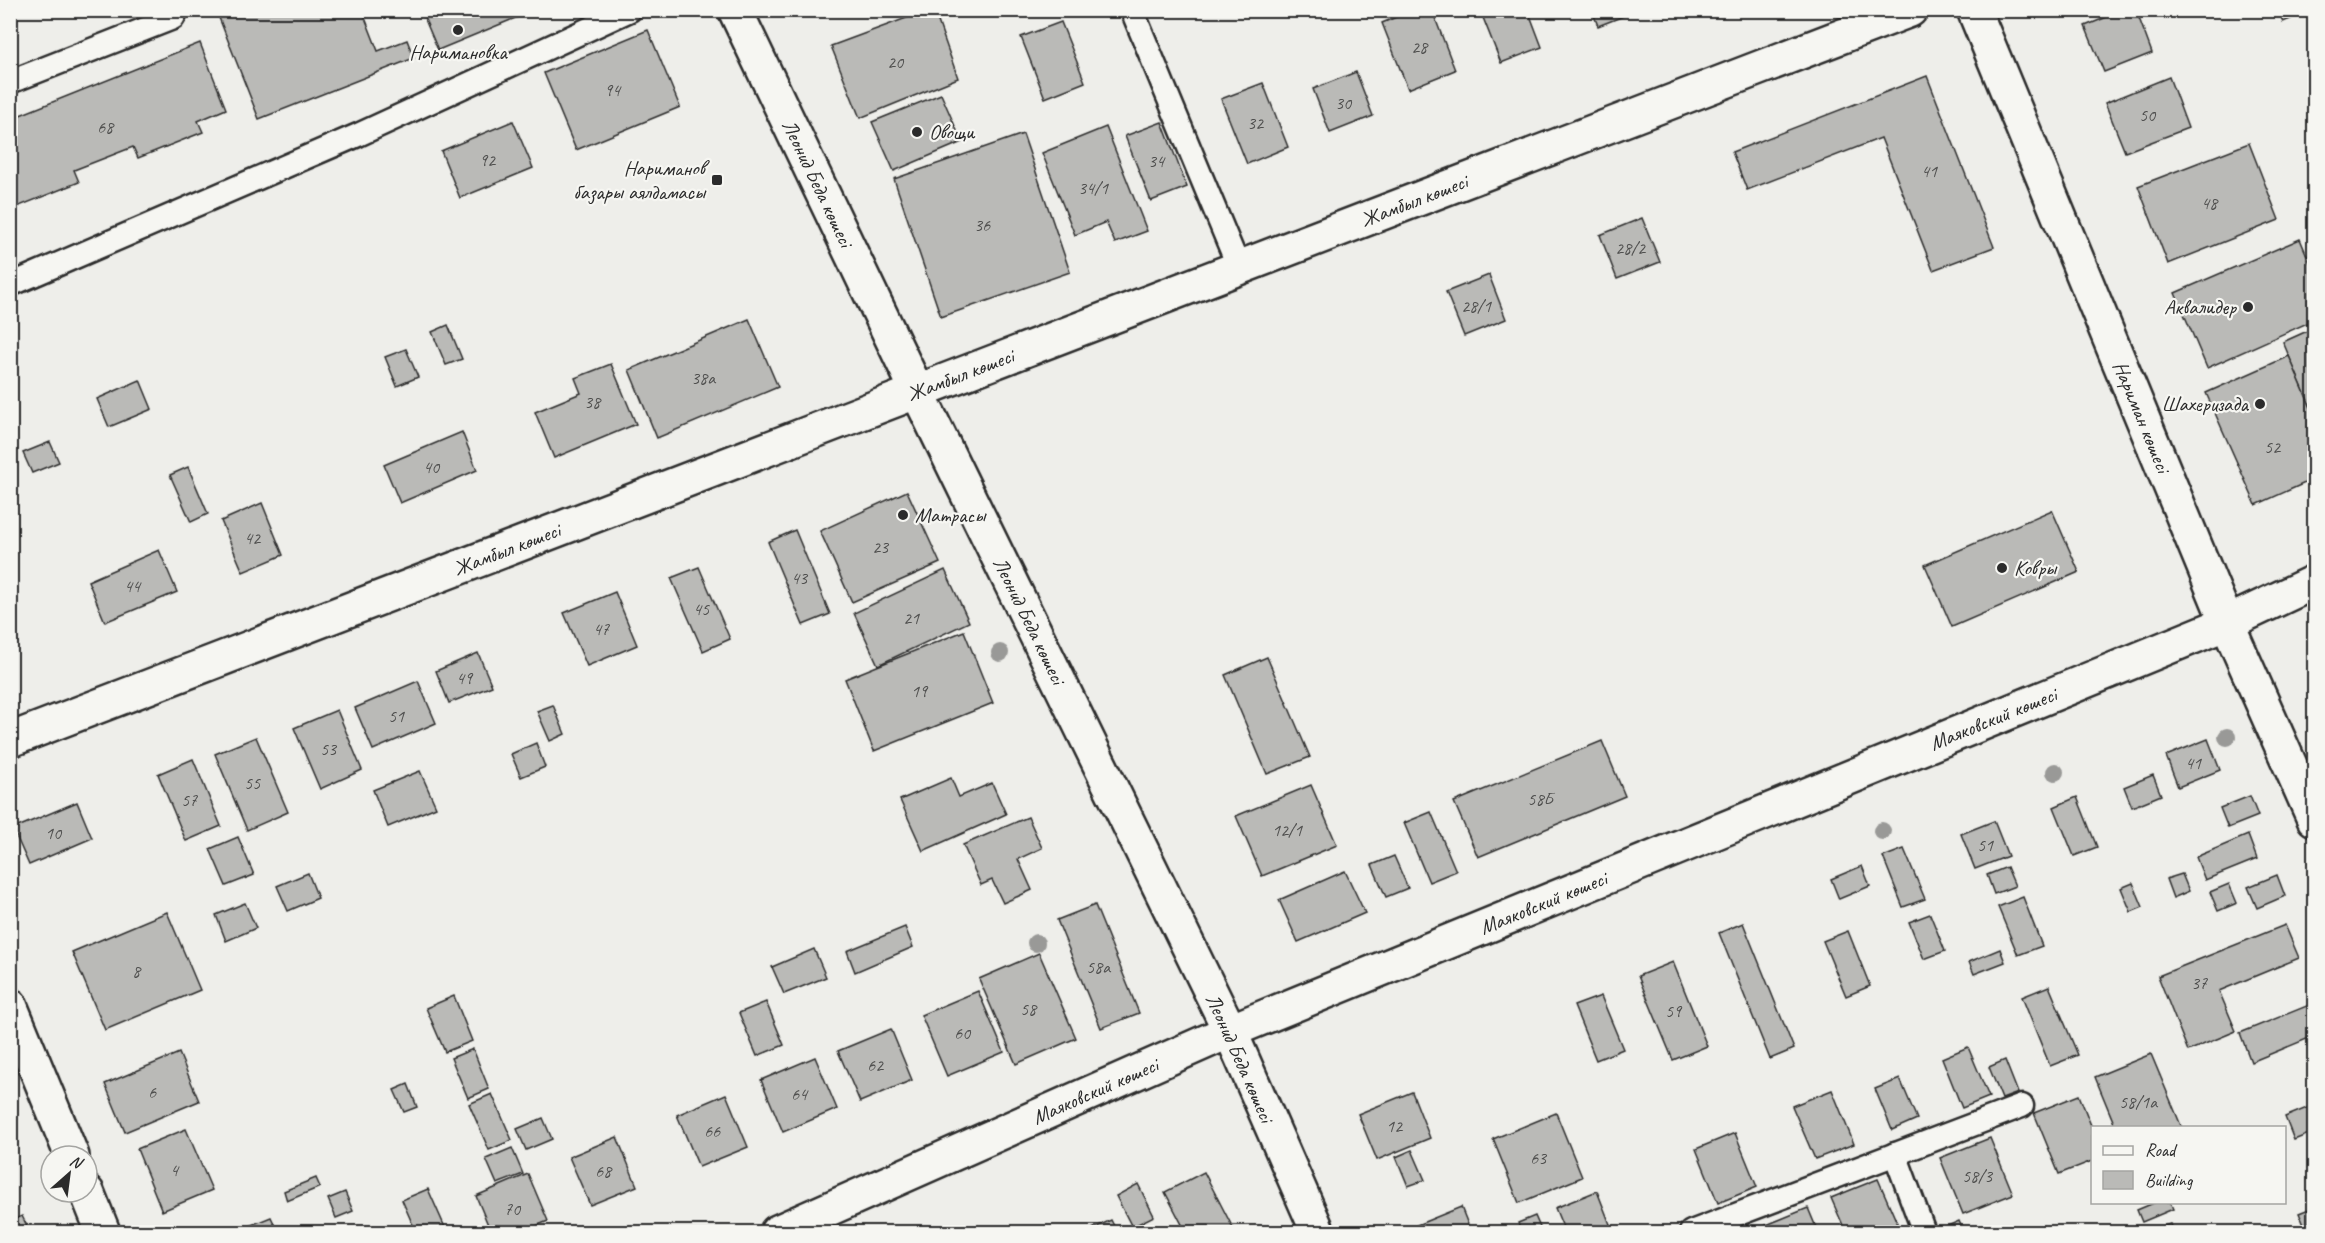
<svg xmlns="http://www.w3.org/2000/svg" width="2325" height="1243" font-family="Caveat,sans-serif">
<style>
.building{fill:#babab7;stroke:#2b2b2b;stroke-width:1.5}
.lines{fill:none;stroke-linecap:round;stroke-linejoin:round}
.lane-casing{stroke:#2b2b2b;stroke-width:27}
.street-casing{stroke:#2b2b2b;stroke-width:38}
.secondary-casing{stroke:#2b2b2b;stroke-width:38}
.lane{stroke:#f6f6f2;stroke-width:22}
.street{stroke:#f6f6f2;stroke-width:33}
.secondary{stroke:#f6f6f2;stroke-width:33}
.tree{fill:#999997}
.poi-dot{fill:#2b2b2b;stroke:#f6f6f2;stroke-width:2}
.labels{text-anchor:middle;stroke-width:4.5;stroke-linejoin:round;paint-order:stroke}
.number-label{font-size:18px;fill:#4f4f4e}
.poi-label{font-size:21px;fill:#2b2b2b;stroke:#f6f6f2;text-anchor:start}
.street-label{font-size:21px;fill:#2b2b2b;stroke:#f6f6f2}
</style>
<rect width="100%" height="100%" fill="#eeeeea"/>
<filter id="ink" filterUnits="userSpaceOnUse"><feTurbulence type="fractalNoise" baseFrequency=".0167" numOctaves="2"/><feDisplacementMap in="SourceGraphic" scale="12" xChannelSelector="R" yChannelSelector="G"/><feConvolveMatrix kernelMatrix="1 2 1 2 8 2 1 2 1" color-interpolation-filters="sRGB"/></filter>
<g filter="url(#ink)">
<g class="building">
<path d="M216 10H362L378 51 407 40 414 58 259 119Z"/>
<path d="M421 10H535L438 50Z"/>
<path d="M928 10H934L958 78 860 118 831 46Z"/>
<path d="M1413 10H1432L1455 70 1408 89 1382 23Z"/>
<path d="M1480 10H1528L1542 47 1501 63Z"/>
<path d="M1592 10H1639L1598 26Z"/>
<path d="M2124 10H2136L2152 53 2104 72 2085 26Z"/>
<path d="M2278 10H2313L2283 22Z"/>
<path d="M1061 22 1085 82 1045 98 1021 37Z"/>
<path d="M648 30 680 107 576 150 544 73Z"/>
<path d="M200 43 226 109 198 121 203 132 138 158 133 147 74 170 79 182 12 209 10 119Z"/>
<path d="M1356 72 1373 116 1330 133 1313 89Z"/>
<path d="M1927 76 1994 247 1933 270 1881 138 1747 190 1732 152Z"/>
<path d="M2169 77 2188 128 2125 152 2105 103Z"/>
<path d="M1263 83 1288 147 1247 164 1221 99Z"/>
<path d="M941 94 962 142 894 171 872 122Z"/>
<path d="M513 121 533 168 460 198 441 151Z"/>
<path d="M1162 122 1187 187 1151 201 1125 136Z"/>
<path d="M1106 127 1147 231 1115 243 1106 222 1075 235 1042 153Z"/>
<path d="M1023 134 1070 272 941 317 894 179Z"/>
<path d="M2249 143 2279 220 2168 264 2138 186Z"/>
<path d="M1642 218 1660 262 1617 279 1600 235Z"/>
<path d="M2300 239 2314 272V320L2207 368 2175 293Z"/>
<path d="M1489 275 1506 319 1464 336 1446 292Z"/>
<path d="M749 319 778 387 657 438 629 370Z"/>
<path d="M448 325 462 359 446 365 432 332Z"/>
<path d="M2314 328V415L2283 342Z"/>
<path d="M406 349 418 377 397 386 385 357Z"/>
<path d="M2289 356 2314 415V479L2256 505 2206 393Z"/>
<path d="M611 364 636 424 554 458 535 412 581 393 575 378Z"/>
<path d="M140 380 152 409 109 427 97 399Z"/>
<path d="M462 432 477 470 400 503 384 465Z"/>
<path d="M50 442 59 462 32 473 23 453Z"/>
<path d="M188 467 208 514 191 522 170 475Z"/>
<path d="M907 491 940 563 852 602 820 531Z"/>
<path d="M262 503 283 555 243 572 221 521Z"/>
<path d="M2052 510 2079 572 1952 627 1925 565Z"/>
<path d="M795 530 830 614 803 625 768 542Z"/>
<path d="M159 550 177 592 105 622 88 581Z"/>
<path d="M699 567 730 639 703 651 671 578Z"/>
<path d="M945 570 969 622 878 665 854 613Z"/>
<path d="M615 592 637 645 587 666 564 613Z"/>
<path d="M964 631 993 703 874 751 845 679Z"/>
<path d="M478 653 492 686 449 703 436 671Z"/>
<path d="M1267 657 1310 757 1267 774 1225 675Z"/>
<path d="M418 681 436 723 373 750 355 708Z"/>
<path d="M553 705 565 734 550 741 537 711Z"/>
<path d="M337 710 362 770 320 789 294 728Z"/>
<path d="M256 737 288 812 247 830 215 754Z"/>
<path d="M2208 739 2220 770 2178 787 2166 756Z"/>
<path d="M1602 741 1625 796 1478 857 1454 802Z"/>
<path d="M536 743 545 767 521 777 511 754Z"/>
<path d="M193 759 221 826 186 841 158 774Z"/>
<path d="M420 771 436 807 388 827 373 790Z"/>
<path d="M2153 775 2161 795 2132 807 2124 787Z"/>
<path d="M951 778 959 797 992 783 1006 814 923 851 900 800Z"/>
<path d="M1311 785 1337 845 1262 876 1236 816Z"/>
<path d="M2250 796 2258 816 2228 828 2220 808Z"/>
<path d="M2077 797 2097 847 2074 856 2054 807Z"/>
<path d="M77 802 92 838 29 865 13 829Z"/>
<path d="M1431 812 1456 871 1429 882 1404 823Z"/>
<path d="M1028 817 1042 848 1018 859 1032 890 1003 903 992 880 981 885 963 845Z"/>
<path d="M1994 821 2008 856 1975 869 1961 834Z"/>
<path d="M2248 835 2257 859 2205 880 2196 857Z"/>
<path d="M238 837 254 875 226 886 210 849Z"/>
<path d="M1904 849 1925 899 1903 907 1883 857Z"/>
<path d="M1394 856 1408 888 1386 897 1372 865Z"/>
<path d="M1862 866 1870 886 1839 899 1831 879Z"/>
<path d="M2007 867 2015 886 1994 894 1987 875Z"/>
<path d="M1345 871 1365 913 1298 942 1279 900Z"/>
<path d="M308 873 318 898 288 911 277 886Z"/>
<path d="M2182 874 2189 891 2173 898 2166 879Z"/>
<path d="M2277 875 2285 896 2257 908 2248 887Z"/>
<path d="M2133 883 2143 907 2131 912 2121 888Z"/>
<path d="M2229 884 2237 903 2218 911 2210 892Z"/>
<path d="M2023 897 2042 946 2018 955 1998 907Z"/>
<path d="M245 903 256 928 226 941 216 915Z"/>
<path d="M1095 905 1139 1013 1101 1028 1057 920Z"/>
<path d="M167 912 200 990 105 1030 72 952Z"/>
<path d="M1930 914 1945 951 1924 959 1909 922Z"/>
<path d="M1743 923 1794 1049 1770 1059 1719 933Z"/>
<path d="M2285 925 2299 958 2219 991 2236 1031 2188 1051 2158 976Z"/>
<path d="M905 927 913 947 855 972 847 951Z"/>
<path d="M1848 931 1870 986 1846 996 1823 941Z"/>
<path d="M814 949 826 977 784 994 772 967Z"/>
<path d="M2000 949 2005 962 1974 974 1969 962Z"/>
<path d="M1039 953 1076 1038 1016 1064 979 979Z"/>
<path d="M1673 962 1707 1046 1673 1060 1638 976Z"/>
<path d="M2049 986 2078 1055 2050 1066 2022 997Z"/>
<path d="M978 991 1004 1052 947 1076 921 1015Z"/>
<path d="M454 996 472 1041 445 1052 426 1008Z"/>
<path d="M1601 996 1623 1049 1596 1060 1574 1006Z"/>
<path d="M766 1002 784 1045 757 1056 739 1013Z"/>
<path d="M2314 1003V1036L2251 1062 2240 1033Z"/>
<path d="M891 1029 912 1080 860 1102 838 1051Z"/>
<path d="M1968 1047 1989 1097 1962 1108 1942 1058Z"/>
<path d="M473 1049 489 1089 468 1098 451 1058Z"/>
<path d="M179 1053 199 1101 125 1132 105 1084Z"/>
<path d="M2151 1054 2182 1128H2116L2095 1077Z"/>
<path d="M815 1057 837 1109 783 1132 761 1080Z"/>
<path d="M2005 1060 2018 1093 2002 1099 1989 1067Z"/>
<path d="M1900 1079 1917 1119 1892 1130 1875 1089Z"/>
<path d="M408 1084 417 1107 404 1112 394 1090Z"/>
<path d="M1832 1090 1854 1144 1815 1159 1792 1106Z"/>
<path d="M1412 1092 1430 1138 1377 1160 1358 1114Z"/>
<path d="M492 1094 512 1140 489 1150 469 1104Z"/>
<path d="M726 1094 748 1147 699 1167 677 1115Z"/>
<path d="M2079 1095 2092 1128V1161L2059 1174 2034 1113Z"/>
<path d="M2314 1105V1132L2294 1140 2285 1117Z"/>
<path d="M1556 1113 1582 1177 1519 1203 1493 1139Z"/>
<path d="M543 1118 552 1139 526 1150 517 1129Z"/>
<path d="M186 1129 212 1190 162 1211 137 1149Z"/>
<path d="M1735 1133 1757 1187 1718 1203 1696 1149Z"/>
<path d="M617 1137 637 1186 590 1205 569 1157Z"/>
<path d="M1990 1138 2013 1194 1963 1214 1940 1158Z"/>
<path d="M512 1148 523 1174 497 1184 486 1159Z"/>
<path d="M1412 1150 1425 1180 1408 1186 1396 1157Z"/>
<path d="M1204 1172 1235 1232H1186L1165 1192Z"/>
<path d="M528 1174 548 1221 521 1232H491L476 1196Z"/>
<path d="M316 1178 320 1187 287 1201 284 1191Z"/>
<path d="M1878 1179 1901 1232H1846L1831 1198Z"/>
<path d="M1138 1184 1154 1216 1132 1227 1116 1196Z"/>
<path d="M428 1189 447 1232H416L402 1200Z"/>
<path d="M1597 1191 1613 1232H1565L1555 1208Z"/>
<path d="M345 1192 353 1211 336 1218 328 1199Z"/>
<path d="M2156 1202H2170L2173 1209 2142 1222 2137 1210Z"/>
<path d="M1461 1207 1471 1232H1420L1417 1225Z"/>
<path d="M2314 1207V1232H2307L2299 1213Z"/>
<path d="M1808 1208 1818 1232H1761L1759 1228Z"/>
<path d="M22 1216 30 1232H10V1221Z"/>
<path d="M1535 1216 1542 1232H1521L1518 1223Z"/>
<path d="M271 1217 278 1232H234Z"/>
<path d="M1111 1220 1117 1232H1086Z"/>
<path d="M1959 1221 1964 1232H1945L1943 1228Z"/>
<path d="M2170 1224 2173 1232H2148Z"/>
</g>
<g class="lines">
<g class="lane-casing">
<g id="lane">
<path d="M1132 10 1239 268"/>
<path d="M10 82 173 18 177 10"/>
<path d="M10 285 358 135 630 10"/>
<path d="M1895 1154 1924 1232"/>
<path d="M1691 1232 2022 1106"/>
</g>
</g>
<g class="street-casing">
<g id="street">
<path id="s1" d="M1974 10 2227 623 2314 819"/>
<path id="s2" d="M10 740 1910 10"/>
<path d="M10 1005 72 1156"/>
<path d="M1230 1031 1318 1232"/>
<path d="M87 1192 103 1232"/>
</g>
</g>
<g class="secondary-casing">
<g id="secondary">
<path id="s3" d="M735 10 917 391 1230 1031"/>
<path id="s4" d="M777 1232 1230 1031 2227 623 2314 582"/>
</g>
</g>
<use href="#lane" class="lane"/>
<use href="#street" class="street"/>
<use href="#secondary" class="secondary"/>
</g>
<g class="tree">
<circle cx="1000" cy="653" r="9"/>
<circle cx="2227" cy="737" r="9"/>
<circle cx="2055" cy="772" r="9"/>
<circle cx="1882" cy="831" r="9"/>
<circle cx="1036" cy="943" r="9"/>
</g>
</g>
<g class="poi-dot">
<circle cx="458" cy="30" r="6"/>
<circle cx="917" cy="132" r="6"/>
<rect x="711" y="174" width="12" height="12" rx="3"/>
<circle cx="2248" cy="307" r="6"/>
<circle cx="2260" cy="404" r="6"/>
<circle cx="903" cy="515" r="6"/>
<circle cx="2002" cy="568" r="6"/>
</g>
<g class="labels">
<g class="number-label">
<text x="1419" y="53">28</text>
<text x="895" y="68">20</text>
<text x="612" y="96">94</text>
<text x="1343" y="109">30</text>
<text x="2147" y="121">50</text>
<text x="1255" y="129">32</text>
<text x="105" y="133">68</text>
<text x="487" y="166">92</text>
<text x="1156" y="167">34</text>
<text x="1929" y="177">41</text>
<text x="1093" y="194">34/1</text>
<text x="2209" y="209">48</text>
<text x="982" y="231">36</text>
<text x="1630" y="254">28/2</text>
<text x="1476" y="312">28/1</text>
<text x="703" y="384">38а</text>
<text x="592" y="408">38</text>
<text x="2272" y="453">52</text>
<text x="431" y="473">40</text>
<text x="252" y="544">42</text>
<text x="880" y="553">23</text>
<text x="799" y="584">43</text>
<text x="132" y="592">44</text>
<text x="701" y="615">45</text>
<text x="911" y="624">21</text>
<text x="601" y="635">47</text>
<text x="464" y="684">49</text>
<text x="919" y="697">19</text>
<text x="396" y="722">51</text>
<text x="328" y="755">53</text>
<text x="2193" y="769">41</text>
<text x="252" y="789">55</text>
<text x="1540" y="805">58Б</text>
<text x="189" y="806">57</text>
<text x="1287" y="836">12/1</text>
<text x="53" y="839">10</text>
<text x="1985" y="851">51</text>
<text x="1098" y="973">58а</text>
<text x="136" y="977">8</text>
<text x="2199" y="989">37</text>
<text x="1028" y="1015">58</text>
<text x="1673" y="1017">59</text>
<text x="962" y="1039">60</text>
<text x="875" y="1071">62</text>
<text x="152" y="1098">6</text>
<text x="799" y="1100">64</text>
<text x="2138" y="1108">58/1а</text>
<text x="1394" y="1132">12</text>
<text x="712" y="1137">66</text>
<text x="1538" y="1164">63</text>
<text x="174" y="1176">4</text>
<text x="603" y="1177">68</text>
<text x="1977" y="1182">58/3</text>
<text x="512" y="1215">70</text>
</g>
<g class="poi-label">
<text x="458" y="59" text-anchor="middle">Наримановка</text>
<text x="929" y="139">Овощи</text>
<text x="705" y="175" text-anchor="end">Нариманов<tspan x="705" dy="24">базары аялдамасы</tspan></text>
<text x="2236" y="314" text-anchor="end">Аквалидер</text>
<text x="2248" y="411" text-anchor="end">Шахеризада</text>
<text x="915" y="522">Матрасы</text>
<text x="2014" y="575">Ковры</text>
</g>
<g class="street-label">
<text dy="7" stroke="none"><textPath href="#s3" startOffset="192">Леонид Беда көшесі</textPath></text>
<text dy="7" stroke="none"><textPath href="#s2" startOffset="1504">Жамбыл көшесі</textPath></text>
<text dy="7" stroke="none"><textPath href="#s2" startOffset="1018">Жамбыл көшесі</textPath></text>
<text dy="7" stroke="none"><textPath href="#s1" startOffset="440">Нариман көшесі</textPath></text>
<text dy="7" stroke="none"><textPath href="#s2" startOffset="532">Жамбыл көшесі</textPath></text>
<text dy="7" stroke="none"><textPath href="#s3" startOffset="678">Леонид Беда көшесі</textPath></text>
<text dy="7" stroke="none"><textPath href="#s4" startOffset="1320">Маяковский көшесі</textPath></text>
<text dy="7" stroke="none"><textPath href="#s4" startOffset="834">Маяковский көшесі</textPath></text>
<text transform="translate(1240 1058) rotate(66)" y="7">Леонид Беда көшесі</text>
<text dy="7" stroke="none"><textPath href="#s4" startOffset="348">Маяковский көшесі</textPath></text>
</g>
</g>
<rect width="2325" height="1243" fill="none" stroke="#f6f6f2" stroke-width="36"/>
<rect x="18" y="18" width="2289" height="1207" fill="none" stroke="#2b2b2b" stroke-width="2" filter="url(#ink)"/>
<rect x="2091" y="1126" width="195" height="78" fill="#f6f6f2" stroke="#a5a5a2" stroke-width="1.5"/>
<rect x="2103" y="1146" width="30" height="9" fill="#f6f6f2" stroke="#a5a5a2" stroke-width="1.5"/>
<text x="2145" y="1156" font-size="18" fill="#2b2b2b">Road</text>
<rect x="2103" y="1171" width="30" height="18" fill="#babab7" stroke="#a5a5a2" stroke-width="1.5"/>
<text x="2145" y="1186" font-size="18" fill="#2b2b2b">Building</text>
<g transform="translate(69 1174) rotate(28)"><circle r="28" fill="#f6f6f2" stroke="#a5a5a2" stroke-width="1.5"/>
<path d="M0-4.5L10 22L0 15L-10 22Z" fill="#2b2b2b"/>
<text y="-9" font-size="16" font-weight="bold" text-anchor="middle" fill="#2b2b2b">N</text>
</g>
</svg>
